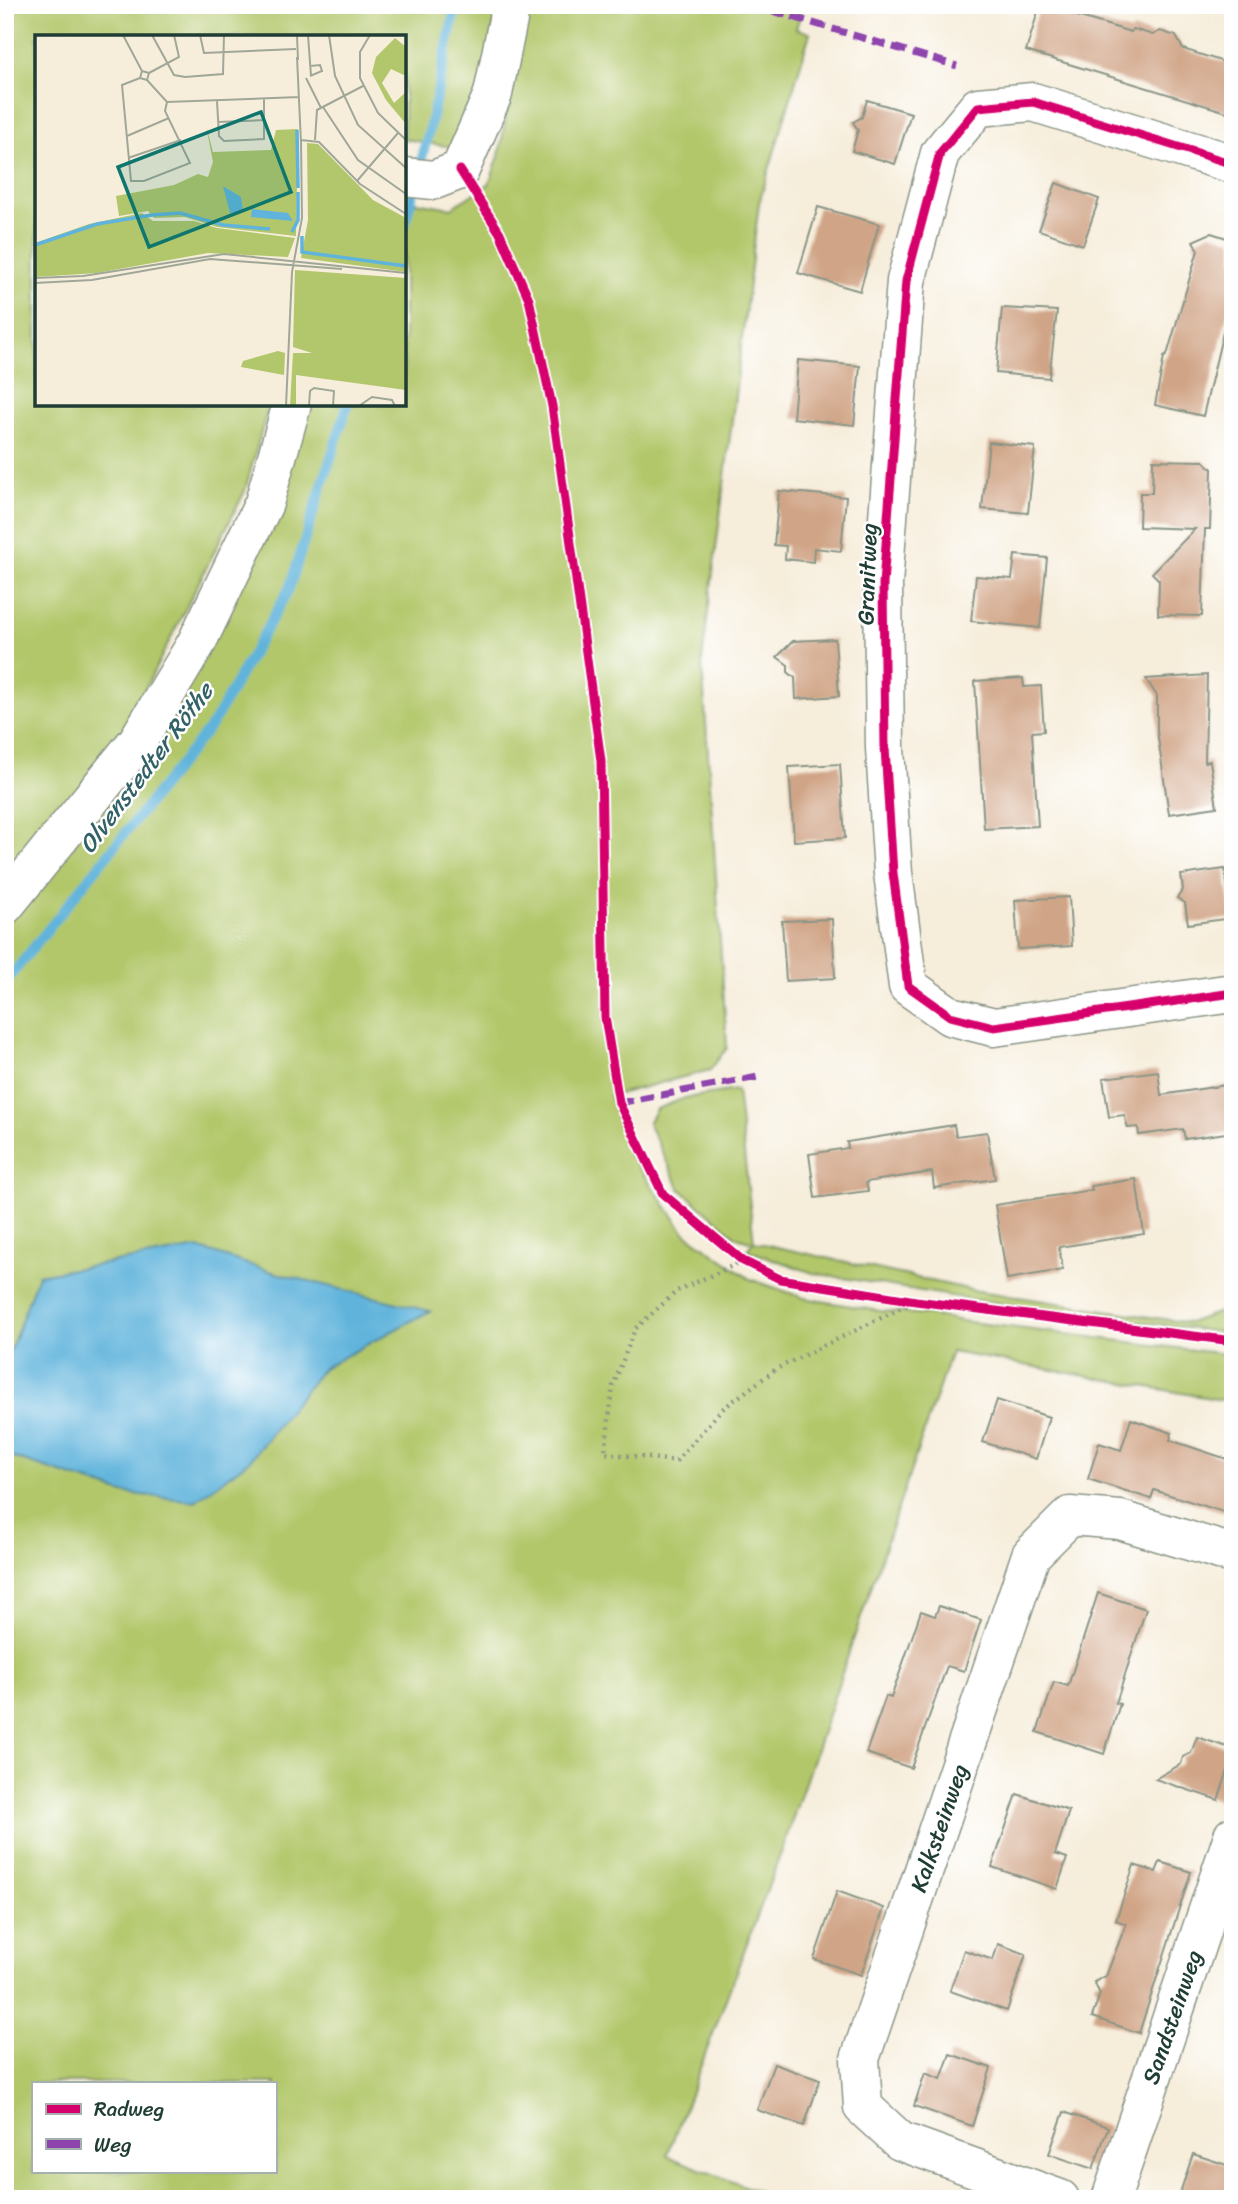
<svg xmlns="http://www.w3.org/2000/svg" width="1238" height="2204" font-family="Sriracha,sans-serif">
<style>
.green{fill:#b2c76b;stroke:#688250;stroke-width:2;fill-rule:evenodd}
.water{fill:#60b4dc;stroke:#407888;stroke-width:2}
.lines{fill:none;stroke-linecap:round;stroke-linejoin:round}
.stream{stroke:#60b4dc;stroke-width:10}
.building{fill:#d0a486}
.minor-casing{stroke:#8a9587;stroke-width:41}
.path{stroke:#8a9587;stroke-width:4.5;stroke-dasharray:2 5;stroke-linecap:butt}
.minor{stroke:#fff;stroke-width:38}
.quiet{stroke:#8e44ad;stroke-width:7;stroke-dasharray:14 7;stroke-linecap:butt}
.cycleway-casing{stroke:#fff;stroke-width:13}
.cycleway{stroke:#d6006c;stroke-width:9}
.labels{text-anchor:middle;stroke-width:5;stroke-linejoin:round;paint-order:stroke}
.street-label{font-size:23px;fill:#1f3d34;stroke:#fff}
.water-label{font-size:24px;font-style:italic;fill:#326166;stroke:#fff}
.inset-river{fill:none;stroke:#60b4dc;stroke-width:3.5}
.inset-road{fill:none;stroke:#a0a798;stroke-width:2}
.view{fill:#0f766e;fill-opacity:0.15;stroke:#0f766e;stroke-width:3.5}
.inset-edge{fill:none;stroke:#1f3d34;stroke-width:3.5}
</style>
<rect width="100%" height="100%" fill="#fff"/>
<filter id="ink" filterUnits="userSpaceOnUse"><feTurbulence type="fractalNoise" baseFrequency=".0143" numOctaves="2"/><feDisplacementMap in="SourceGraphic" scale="14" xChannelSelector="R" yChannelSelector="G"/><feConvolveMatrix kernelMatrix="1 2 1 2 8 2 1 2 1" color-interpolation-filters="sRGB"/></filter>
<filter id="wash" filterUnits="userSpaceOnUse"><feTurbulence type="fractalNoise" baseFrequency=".00686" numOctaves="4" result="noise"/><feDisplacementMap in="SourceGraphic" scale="28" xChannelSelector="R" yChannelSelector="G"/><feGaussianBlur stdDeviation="1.57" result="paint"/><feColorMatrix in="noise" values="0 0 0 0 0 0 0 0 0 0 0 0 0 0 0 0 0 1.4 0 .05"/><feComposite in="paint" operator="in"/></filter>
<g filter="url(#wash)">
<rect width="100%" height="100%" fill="#f6edda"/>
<g class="green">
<path d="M5 5H497L484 84 457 148 404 139V37H37V404H269L245 491 120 739 5 877Z"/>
<path d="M526 5H803L796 29 810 33 759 203 702 661 727 1048 710 1070 610 1096 628 1152 685 1233 750 1279 804 1298 880 1311 930 1315 962 1321 1233 1355V1402L951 1352 782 1850 667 2156 777 2199H5V918L135 757 303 404H404V200L451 208 489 184 499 156ZM33 2083H275V2171H33Z"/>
<path d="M737 1090 754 1242 972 1290 1189 1323 1233 1307V1334L969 1299 813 1273 747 1250 753 1242 737 1237 680 1189 648 1123 656 1109 685 1098Z"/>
</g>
<path class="water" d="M198 1248 276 1273 430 1311 323 1368 250 1460 195 1501 123 1493 5 1455V1365L38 1275Z"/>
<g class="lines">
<g class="stream">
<path d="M404 227 428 135 456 5"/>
<path d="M5 983 213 723 289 589 348 404"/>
</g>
</g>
<g id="blocks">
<g class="building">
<path d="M1040 5 1131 32 1133 29 1153 35 1160 31 1176 36 1183 49 1233 65V114L1026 51Z"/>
<path d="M867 100 911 113 895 164 852 151 858 130 853 122 862 117Z"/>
<path d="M1056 183 1099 199 1083 245 1039 230Z"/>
<path d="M818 207 879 224 860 291 798 273Z"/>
<path d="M1211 233 1233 240V312L1228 311 1203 416 1155 405 1164 357 1167 355 1198 250 1193 241Z"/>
<path d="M1002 308 1057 311 1049 378 996 373Z"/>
<path d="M798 360 860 366 854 425 793 418Z"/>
<path d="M989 442 1035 447 1028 513 982 509Z"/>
<path d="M1153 460 1204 461 1212 469 1210 529H1205L1202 616 1158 615 1159 580 1152 573 1195 529 1139 527 1140 493H1152Z"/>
<path d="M779 491 846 497 841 551 814 548 813 562 785 559 786 546 774 545Z"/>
<path d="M1015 555 1047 558 1040 628 971 621 976 576 1012 579Z"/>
<path d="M835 639 839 696 796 699 795 678 788 672V665L777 657 793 641Z"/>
<path d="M1207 675 1205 762 1210 761 1217 807 1169 814 1157 731V696L1146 679Z"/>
<path d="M1023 678 1024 687 1041 686 1044 731 1032 732 1038 826 984 829 975 681Z"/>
<path d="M840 764 845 838 794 841 789 767Z"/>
<path d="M1225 869 1232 918 1188 924 1185 903 1177 898 1183 890 1181 875Z"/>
<path d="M1069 897 1072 946 1018 949 1015 900Z"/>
<path d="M832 919 835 978 786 981 782 921Z"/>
<path d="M1158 1071 1161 1095 1233 1084V1132L1185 1139 1183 1129 1139 1135 1138 1127 1128 1128 1124 1115 1109 1117 1103 1078Z"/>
<path d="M954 1125 956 1136 987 1132 995 1179 934 1188 932 1172 866 1182 868 1191 815 1198 809 1154 848 1148 847 1142Z"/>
<path d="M1136 1179 1144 1234 1059 1247 1063 1270 1007 1279 995 1205 1092 1190 1091 1186Z"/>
<path d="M997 1400 1049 1417 1036 1459 983 1442Z"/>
<path d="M1131 1419 1172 1433 1170 1440 1233 1461V1515L1154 1490 1151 1499 1088 1479 1099 1443 1121 1450Z"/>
<path d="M1098 1593 1146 1609 1116 1703 1120 1704 1104 1754 1037 1732 1054 1682 1068 1686Z"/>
<path d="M939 1606 981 1620 964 1671 947 1666 911 1768 866 1753 886 1696 891 1698 921 1611 935 1616Z"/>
<path d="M1197 1737 1233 1749V1756L1218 1800 1155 1779 1181 1764 1183 1757 1191 1753Z"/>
<path d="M1017 1794 1069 1811 1055 1854 1067 1858 1057 1889 992 1867Z"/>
<path d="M1160 1862 1191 1872 1139 2033 1092 2017 1100 1994 1094 1982 1106 1976 1126 1924 1116 1920 1134 1865 1156 1872Z"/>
<path d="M837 1891 884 1908 861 1975 814 1959Z"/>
<path d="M998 1944 1026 1954 1007 2011 950 1991 964 1950 993 1960Z"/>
<path d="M950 2054 991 2068 972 2126 914 2106 925 2073 941 2079Z"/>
<path d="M774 2064 820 2080 804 2126 757 2110Z"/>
<path d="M1064 2112 1108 2127 1093 2169 1049 2154Z"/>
<path d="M1193 2154 1233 2167V2199H1178Z"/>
</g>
</g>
</g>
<g filter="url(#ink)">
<use href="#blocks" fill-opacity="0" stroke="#8a9587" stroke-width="2"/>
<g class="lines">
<g class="minor-casing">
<g id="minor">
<path d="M1233 164 1033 102 978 107 940 153 906 281 883 584 885 748 893 873 908 986 950 1016 994 1027 1233 993"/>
<path d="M404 177 434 180 460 170 493 94 511 5"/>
<path d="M5 905 137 742 196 644 264 503 292 404"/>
<path d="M1060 2199 900 2141 863 2107 860 2059 1031 1555 1070 1516 1120 1520 1233 1554"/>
<path d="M1111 2199 1233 1836"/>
</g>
</g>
<path class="path" d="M743 1261 677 1291 635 1329 613 1386 605 1453 676 1461 721 1410 776 1369 916 1301"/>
<use href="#minor" class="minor"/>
<g class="quiet">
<path d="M752 5 957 66"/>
<path d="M619 1103 758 1077"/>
</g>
<g class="cycleway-casing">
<g id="cycleway">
<path d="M1233 164 1033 102 978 107 940 153 906 281 883 584 885 748 893 873 908 986 950 1016 994 1027 1233 993"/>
<path d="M460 170 500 233 529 299 552 406 601 761 605 1017 619 1103 663 1194 743 1261 780 1279 916 1301 1233 1341"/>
</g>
</g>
<use href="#cycleway" class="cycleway"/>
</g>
</g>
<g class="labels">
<g class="street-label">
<text transform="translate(867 574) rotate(-88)" y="8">Granitweg</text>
<text transform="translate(939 1828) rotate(-71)" y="8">Kalksteinweg</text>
<text transform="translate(1172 2017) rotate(-71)" y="8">Sandsteinweg</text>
</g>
<g class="water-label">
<text transform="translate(146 768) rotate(-53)" y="8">Olvenstedter Röthe</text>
</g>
</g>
<g transform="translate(35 35)">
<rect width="371" height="371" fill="#f6edda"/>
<path d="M360 3 371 12V41L356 34 347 48 359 68 371 57V89L351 65 337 38 341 22ZM171 91 178 117 236 115 241 95 263 94 261 201 182 192 150 182 119 183 113 176 84 181 81 161 139 150 163 139 173 142 178 127ZM272 108 283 109 338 165 371 183V237L266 223 273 185ZM107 178 118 186H159L182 193 260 203 253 222 173 218 62 238 0 242V208L54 189ZM260 235 371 243V355L261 340V371H255L258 318H277L258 312ZM243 316 250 318 249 340 206 332 208 326Z" fill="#b2c76b"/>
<path d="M188 151 206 162 208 177 195 178ZM217 174 253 178 258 186 216 182Z" fill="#60b4dc"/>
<path class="inset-river" d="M262 95 263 153M257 197 263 185V157M267 201V217L371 231M0 210 62 189 117 180 145 178 188 190 235 194"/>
<path class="inset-road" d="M88 0 107 36 105 43 112 45 114 38 107 36M117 0 139 40 150 42 188 39 189 0M165 0 169 18 261 14M262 0 263 25M273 0 276 41M294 0 300 41 323 90 371 133M335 0 325 17V43L343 78 371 105M262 22 266 108M275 31 285 30 287 36 275 41M114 38 144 22 139 0M105 43 87 50 96 146H109L155 128 130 76 132 67M271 43 286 73M112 45 132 67 264 62M182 66 184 101 189 106 229 104V64M288 72 323 125 371 159M183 87 230 85M92 101 134 83M266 105 284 107 325 149 371 179M280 105 282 75 328 51M93 123 146 105M322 146 363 98M0 243 48 241 189 219 371 238M0 248 57 245 175 224 307 234M251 371 257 237 267 183 266 105M274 371 275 356 279 353 299 356 298 371M324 371 337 362 357 365 360 371"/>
<path class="view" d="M226 77 256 157 114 212 83 132Z"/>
<rect width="371" height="371" class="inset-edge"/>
</g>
<rect width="1238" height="2204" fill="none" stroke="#fff" stroke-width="28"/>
<rect x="32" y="2082" width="245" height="91" fill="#ffffff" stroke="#a5b1ae" stroke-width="2"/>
<rect x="46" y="2104" width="35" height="10" fill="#d6006c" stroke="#a5b1ae" stroke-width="2"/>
<text x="94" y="2116" font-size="21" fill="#1f3d34">Radweg</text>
<rect x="46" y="2139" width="35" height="10" fill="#8e44ad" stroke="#a5b1ae" stroke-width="2"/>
<text x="94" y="2152" font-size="21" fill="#1f3d34">Weg</text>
</svg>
